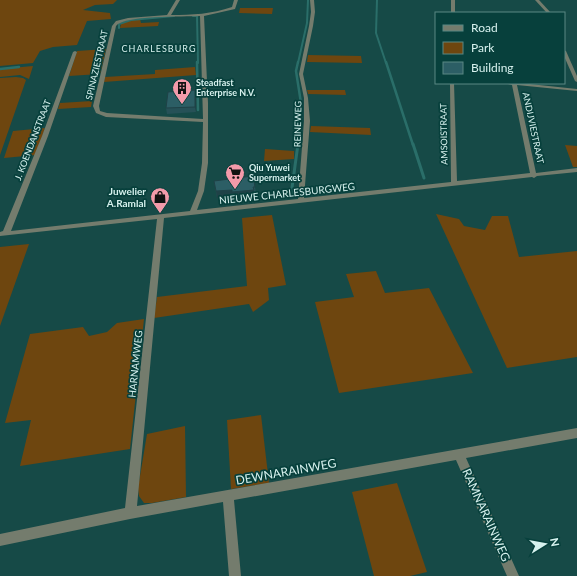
<svg xmlns="http://www.w3.org/2000/svg" width="577" height="576" font-family="Lato,sans-serif">
<style>
.green{fill:#6e460f}
.lines{fill:none;stroke-linecap:round;stroke-linejoin:round}
.stream-far2{stroke:#2a6e69;stroke-width:2}
.stream-far1{stroke:#2a6e69;stroke-width:2.5}
.stream{stroke:#2a6e69;stroke-width:3}
.minor{fill:#747c6d;fill-rule:evenodd}
.wall{fill:#265157}
.shaded-wall{fill:#1f4247}
.building{fill:#2c5e65;stroke:#1f4247}
.labels{text-anchor:middle;stroke-width:3.5;stroke-linejoin:round;paint-order:stroke}
.far-neighbourhood-label{font-size:9px;letter-spacing:1px;fill:#d7f1ee;stroke:#07403c}
.far-street-label{font-size:9px;fill:#d7f1ee;stroke:#07403c}
.far-poi-label{font-size:9px;font-weight:bold;fill:#d7f1ee;stroke:#07403c;text-anchor:start}
.poi-label{font-size:10px;font-weight:bold;fill:#d7f1ee;stroke:#07403c;text-anchor:end}
.street-label{font-size:10px;fill:#d7f1ee;stroke:#07403c}
.near-street-label{font-size:12px;fill:#d7f1ee;stroke:#07403c}
</style>
<rect width="100%" height="100%" fill="#164a47"/>
<g class="green">
<path d="M0 0H117L113 4 95 5 83 10 110 13 111 19 87 21 77 45 53 47 40 51 33 63 0 66Z"/>
<path d="M240 8H273L272 14 239 13Z"/>
<path d="M140 19 141 23 159 22 158 26 120 28 121 24 124 21Z"/>
<path d="M106 49 100 74 69 76 77 51Z"/>
<path d="M308 55 361 56 362 63 307 62Z"/>
<path d="M33 66 29 79 20 75 0 77V69Z"/>
<path d="M195 67 196 75 104 82 105 77 155 74V70Z"/>
<path d="M16 77 23 78 26 80 0 155V78Z"/>
<path d="M307 90H345L346 95 308 94Z"/>
<path d="M92 101 91 107 58 109 60 103Z"/>
<path d="M311 126 370 128 371 135 310 132Z"/>
<path d="M45 128 36 155 4 158 13 131Z"/>
<path d="M565 145 577 146V167H573Z"/>
<path d="M265 149 294 151V159L264 161Z"/>
<path d="M436 214 459 219 464 226 485 230 492 216H508L519 257 577 251V357L507 368Z"/>
<path d="M272 215 286 285 268 288 269 300 253 312 249 304 154 318 157 297 247 286 242 218Z"/>
<path d="M29 244 0 326V247Z"/>
<path d="M376 271 385 293 429 288 473 373 339 393 315 302 354 297 346 274Z"/>
<path d="M144 319 130 449 20 466 31 420 5 423 30 334 83 327 89 336 107 332 117 323Z"/>
<path d="M261 415 269 483 231 489 227 420Z"/>
<path d="M185 426 186 497 152 503H144L139 496 138 488 147 434Z"/>
<path d="M397 483 427 572 410 576H374L352 492Z"/>
</g>
<g class="lines">
<g class="stream-far2">
<path d="M377 0 376 33 386 63"/>
<path d="M193 16H197L198 63"/>
<path d="M119 28V24L131 20 174 16"/>
<path d="M298 63 307 23 308 0"/>
</g>
<g class="stream-far1">
<path d="M197 62 198 110"/>
<path d="M386 62 413 145"/>
<path d="M0 69 19 67"/>
<path d="M298 145 301 103 296 71 298 62"/>
</g>
<g class="stream">
<path d="M413 144 424 178"/>
<path d="M291 195 298 144"/>
</g>
<g class="minor">
<path d="M176 0H180L171 15C192 15 212 14 232 7L234 0H238L235 9 204 16 208 103V163L204 191 197 210 298 199 304 121V98L299 74 309 26 311 12 310 0H314L315 12 313 26 303 74 308 98 310 121 304 198 451 182 450 83H454L457 181 530 173 512 85 504 83H520L577 89V91L517 85 536 173 577 168V172L537 176 534 178 532 177 164 218 137 506 577 428V438L466 458 519 576H507L456 460 234 500 241 576H229L223 502 130 519 0 546V534L125 508 157 219 0 236V232L3 231 42 136 73 52 75 51 77 52 48 136 11 231 190 211 198 191 202 163 203 122 106 117 96 113 93 106 112 26 116 21 128 18 167 15ZM200 16 203 119 107 113 100 111 99 106 116 26C124 15 184 17 200 16Z"/>
<rect x="451" y="0" width="4" height="13"/>
<path d="M535 0H539L551 13H547Z"/>
<path d="M564 50 566 51 577 76V82L575 81 564 56Z"/>
</g>
</g>
<g class="wall">
<path d="M195 90 196 112 167 114 166 108Z"/>
<path d="M214 181 255 187 256 193H254V196L233 199 232 196 217 198Z"/>
</g>
<g class="shaded-wall">
<path d="M195 90 196 95V112L195 107Z"/>
<path d="M232 190V196L217 198 216 191Z"/>
<path d="M254 190V196L233 199 232 192Z"/>
</g>
<g class="building">
<path d="M195 90V107L166 108 168 92Z"/>
<path d="M253 176 255 187H253L254 190 232 192V190L216 191 214 181Z"/>
</g>
<defs>
<g id="building-pin" transform="scale(1)"><path d="M0 17L-7.5 6A9.5 9.5 0 1 1 7.5 6Z" fill="#f39aaa" stroke="#07403c"/><path d="M-4-6H4V6H1V3H-1V6H-4ZM-2.5-4.3h1.7v1.8h-1.7ZM.8-4.3h1.7v1.8H.8ZM-2.5-1h1.7V.8h-1.7ZM.8-1h1.7V.8H.8Z" fill="#111"/></g>
<g id="supermarket-pin" transform="scale(1)"><path d="M0 17L-7.5 6A9.5 9.5 0 1 1 7.5 6Z" fill="#f39aaa" stroke="#07403c"/><path d="M-6-5.5h2.5l.6 2H6L4.5 2H-2.5L-4.4-4H-6ZM-1.5 3.2a1.3 1.3 0 1 0 .1 0ZM3 3.2a1.3 1.3 0 1 0 .1 0Z" fill="#111"/></g>
<g id="shop-pin" transform="scale(1)"><path d="M0 17L-7.5 6A9.5 9.5 0 1 1 7.5 6Z" fill="#f39aaa" stroke="#07403c"/><path d="M-5-2.5h2.3a2.7 3.5 0 0 1 5.4 0H5L5.5 6h-11ZM-1.5-2.5h3a1.5 2.3 0 0 0-3 0Z" fill="#111"/></g>
</defs>
<g fill-rule="evenodd">
<use href="#building-pin" x="182" y="88"/>
<use href="#supermarket-pin" x="235" y="173"/>
<use href="#shop-pin" x="160" y="197"/>
</g>
<g class="labels">
<g class="far-neighbourhood-label">
<text x="159" y="52">CHARLESBURG</text>
</g>
<g class="far-street-label">
<text transform="translate(97 65) rotate(-77)" y="3">SPINAZIESTRAAT</text>
<text transform="translate(298 124) rotate(-89)" y="3">REINEWEG</text>
<text transform="translate(533 128) rotate(78)" y="3">ANDIJVIESTRAAT</text>
<text transform="translate(444 134) rotate(-91)" y="3">AMSOISTRAAT</text>
<text transform="translate(33 140) rotate(-69)" y="3">J. KOENDANSTRAAT</text>
</g>
<g class="far-poi-label">
<text x="196" y="86">Steadfast<tspan x="196" dy="10">Enterprise N.V.</tspan></text>
<text x="249" y="171">Qiu Yuwei<tspan x="249" dy="10">Supermarket</tspan></text>
</g>
<g class="poi-label">
<text x="146" y="195">Juwelier<tspan x="146" dy="12">A.Ramlal</tspan></text>
</g>
<g class="street-label">
<text transform="translate(287 193) rotate(-6)" y="4">NIEUWE CHARLESBURGWEG</text>
<text transform="translate(135 364) rotate(-84)" y="4">HARNAMWEG</text>
</g>
<g class="near-street-label">
<text transform="translate(286 472) rotate(-10)" y="4">DEWNARAINWEG</text>
<text transform="translate(486 515) rotate(66)" y="4">RAMNARAINWEG</text>
</g>
</g>
<rect x="435" y="12" width="130" height="72" fill="#07403c" stroke="#5a8783"/>
<rect x="443" y="25" width="20" height="6" fill="#747c6d" stroke="#5a8783"/>
<text x="471" y="32" font-size="12" fill="#d7f1ee">Road</text>
<rect x="443" y="42" width="20" height="12" fill="#6e460f" stroke="#5a8783"/>
<text x="471" y="52" font-size="12" fill="#d7f1ee">Park</text>
<rect x="443" y="62" width="20" height="12" fill="#2c5e65" stroke="#5a8783"/>
<text x="471" y="72" font-size="12" fill="#d7f1ee">Building</text>
<g transform="translate(545 544) rotate(79)" stroke="#07403c" stroke-width="3" paint-order="stroke">
<path d="M0-3L7 15L0 10L-7 15Z" fill="#d7f1ee"/>
<text y="-6" font-size="11" font-weight="bold" text-anchor="middle" fill="#d7f1ee">N</text>
</g>
</svg>
